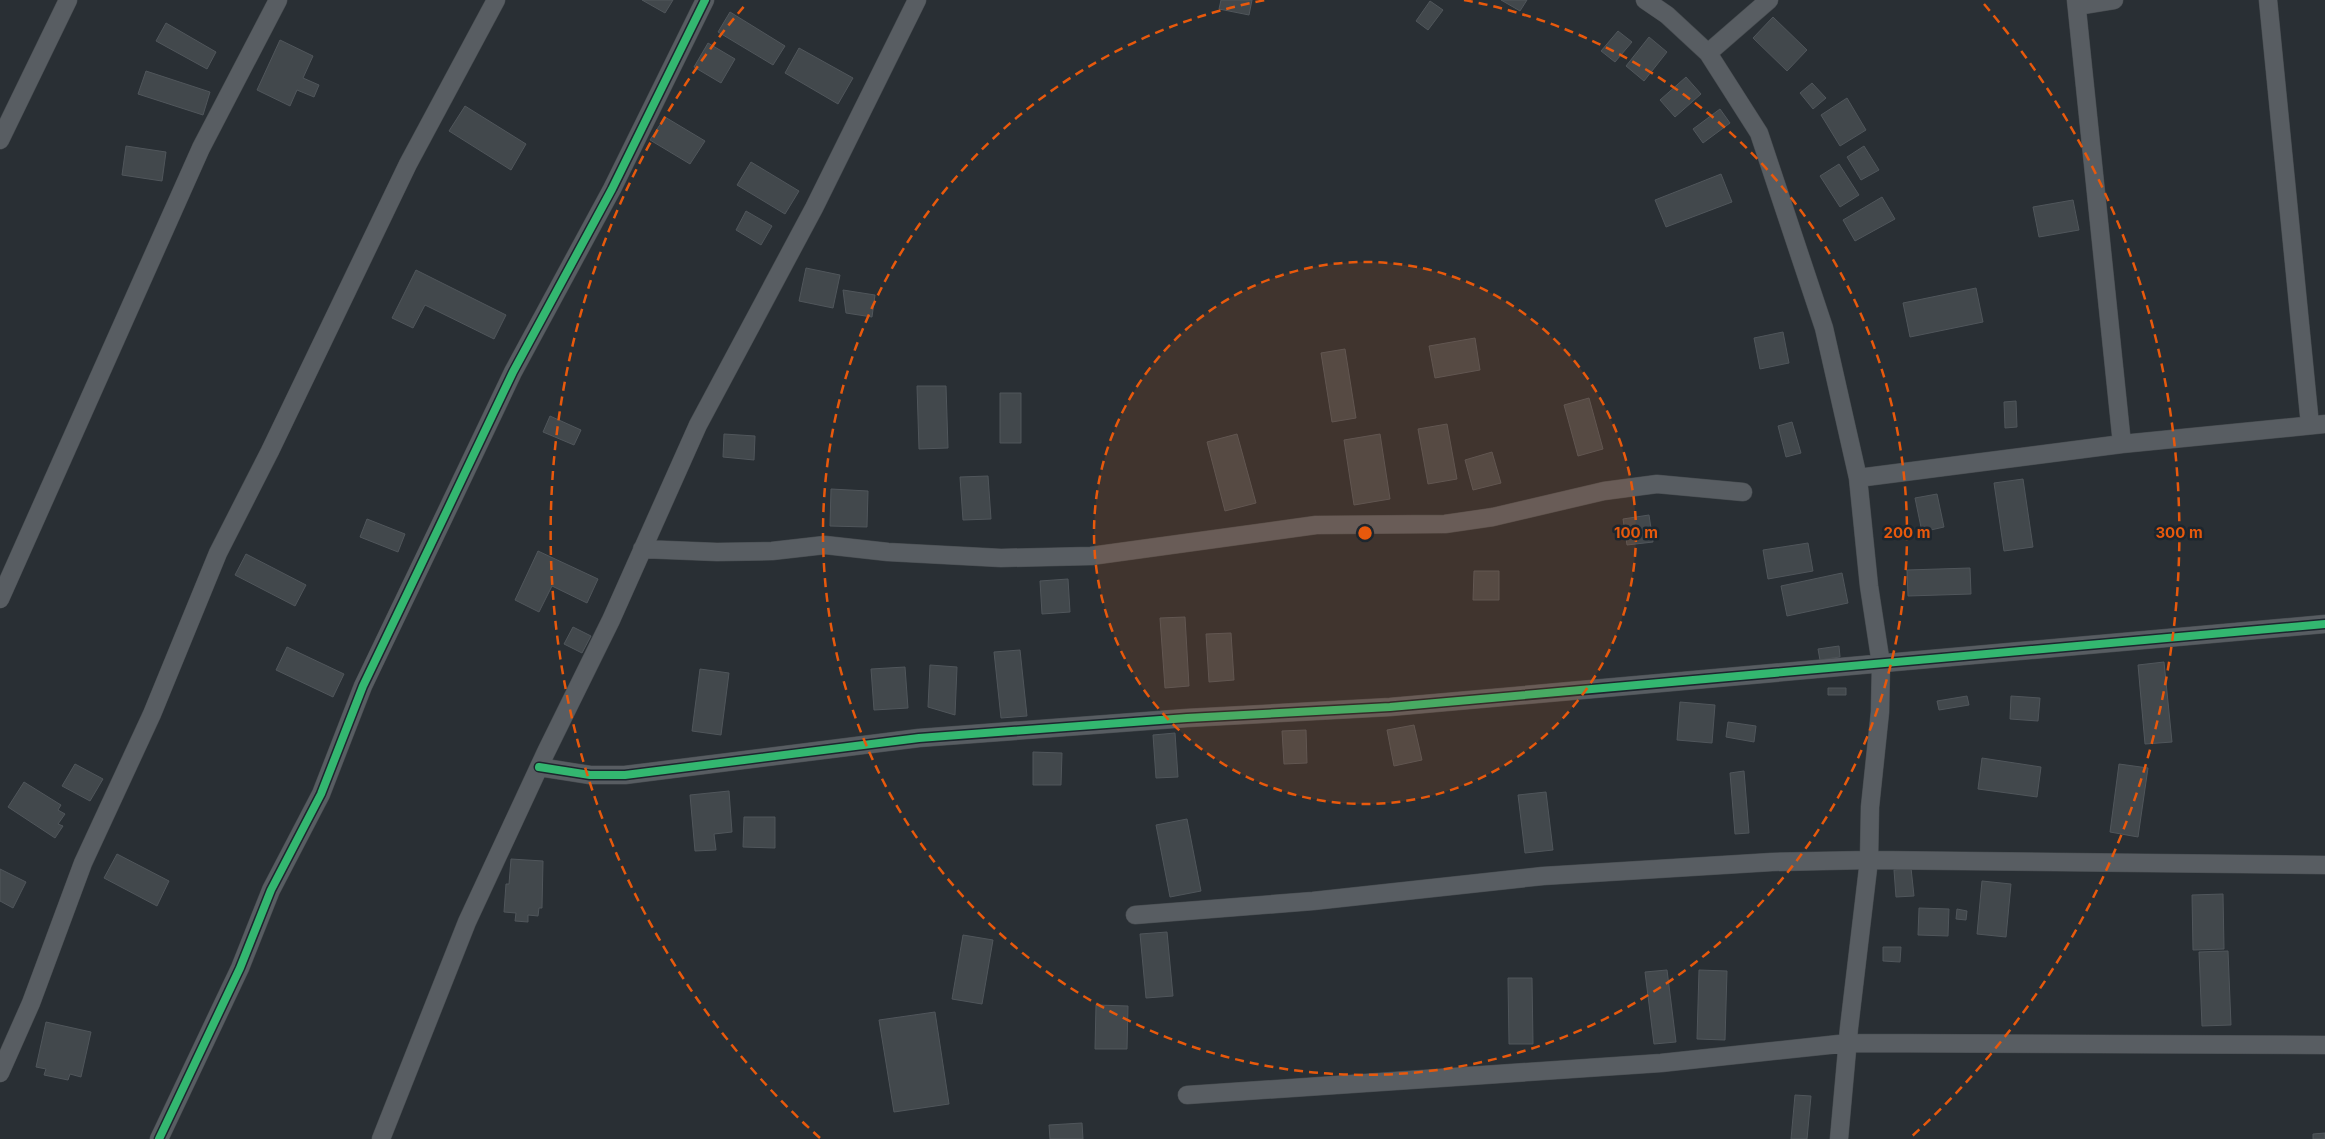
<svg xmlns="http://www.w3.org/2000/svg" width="2325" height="1139" font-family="Inter,sans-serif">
<rect width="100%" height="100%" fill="#292f34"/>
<!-- building -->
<path fill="#42484c" stroke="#50565b" d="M642,0H673L665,13Z
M1221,0H1252L1249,15L1219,9Z
M1501,0H1527L1520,11Z
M1430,1L1443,10L1428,30L1416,21Z
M730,12L785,46L773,65L718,32Z
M1773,17L1807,50L1787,71L1753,38Z
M166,23L216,52L207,69L156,41Z
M1618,31L1632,42L1615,62L1601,51Z
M1649,37L1667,52L1644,81L1626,66Z
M280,40L313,56L303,78L319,85L314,97L297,90L290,106L257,90Z
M708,43L735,59L721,83L694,67Z
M799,48L853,78L838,104L785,73Z
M146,71L210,92L203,115L138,94Z
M1686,77L1701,94L1675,117L1660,100Z
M1812,83L1826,98L1813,109L1800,93Z
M1847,98L1866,130L1840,146L1821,115Z
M465,106L526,144L511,170L449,131Z
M1720,109L1730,123L1703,143L1693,129Z
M665,117L705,141L690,164L650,140Z
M126,146L166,152L162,181L122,175Z
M1864,146L1879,170L1861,180L1847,157Z
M751,162L799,191L785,214L737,185Z
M1839,164L1859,195L1840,207L1820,176Z
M1721,174L1732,202L1666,227L1655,200Z
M1882,197L1895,219L1855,241L1843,220Z
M2073,200L2079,230L2039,237L2033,207Z
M746,211L772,226L761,245L736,230Z
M806,268L840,275L833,308L799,301Z
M416,270L506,315L494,339L425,305L413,328L392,318Z
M1976,288L1983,322L1910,337L1903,303Z
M843,290L875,295L872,317L846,313Z
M1783,332L1789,363L1760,369L1754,338Z
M1475,338L1480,370L1435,378L1429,346Z
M1345,349L1356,418L1332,422L1321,353Z
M917,386H946L948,448L919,449Z
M1000,393H1021V443H1000Z
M1589,398L1603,449L1578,456L1564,405Z
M2016,401L2017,427L2005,428L2004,402Z
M550,416L581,430L574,445L543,432Z
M1792,422L1801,453L1786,457L1778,426Z
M1447,424L1457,479L1428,484L1418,429Z
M724,434L755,436L754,460L723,457Z
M1237,434L1256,503L1225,511L1207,442Z
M1380,434L1390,499L1354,505L1344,440Z
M1492,452L1501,483L1473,490L1465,460Z
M988,476L991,519L963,520L960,477Z
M2023,479L2033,547L2004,551L1994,483Z
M831,489L868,491L867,527L830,526Z
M1937,494L1944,527L1922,532L1915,498Z
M1649,515L1653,542L1627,545L1623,519Z
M367,519L405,534L398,552L360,537Z
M1808,543L1813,571L1768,579L1763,550Z
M538,551L598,579L587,603L552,586L539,612L515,600Z
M246,554L306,585L295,606L235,575Z
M1970,568L1971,594L1908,596L1907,570Z
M1474,571H1499V600H1473Z
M1842,573L1848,603L1787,616L1781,586Z
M1068,579L1070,612L1042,614L1040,581Z
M1185,617L1189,686L1165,688L1160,618Z
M573,627L591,636L582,653L564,644Z
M1231,633L1234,680L1209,682L1206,634Z
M1839,646L1840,657L1820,660L1818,649Z
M287,647L344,674L333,697L276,670Z
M1020,650L1027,716L1001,718L994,652Z
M2164,662L2172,742L2145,744L2138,665Z
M930,665L957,667L955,715L928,707Z
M905,667L908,708L874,710L871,669Z
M700,669L729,673L721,735L692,731Z
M1828,688H1846V695H1828Z
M1967,696L1969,705L1939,710L1937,701Z
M2011,696L2040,698L2038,721L2010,719Z
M1680,702L1715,705L1712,743L1677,740Z
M1728,722L1756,726L1754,742L1726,737Z
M1414,725L1422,760L1394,766L1387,730Z
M1306,730L1307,763L1284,764L1282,731Z
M1175,733L1178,777L1156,778L1153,735Z
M1033,752L1062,753L1061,785H1033Z
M1982,758L2041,767L2037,797L1978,789Z
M75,764L103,779L90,801L62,786Z
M2119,764L2148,768L2138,837L2110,832Z
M1744,771L1749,833L1735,834L1730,773Z
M24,782L61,805L58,810L65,814L58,824L63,826L55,838L8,807Z
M729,791L732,832L714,834L716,850L695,851L690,795Z
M1546,792L1553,850L1525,853L1518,795Z
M744,817H775V848L743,847Z
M1187,819L1201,891L1170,897L1156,825Z
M117,854L169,881L157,906L104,878Z
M511,859L543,861L542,908H539L538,916L528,915V922L515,921L516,913L504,912L506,884H509Z
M1911,868L1914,896L1896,897L1894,870Z
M0,869L26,882L13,908L0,901Z
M1982,881L2011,884L2006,937L1977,934Z
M2223,894L2224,949L2193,950L2192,895Z
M1919,908L1949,909L1948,936L1918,935Z
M1957,909L1967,911L1966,920L1956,919Z
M1167,932L1173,996L1146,998L1140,934Z
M963,935L993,940L982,1004L952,999Z
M1883,947H1901L1900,962L1883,961Z
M2228,951L2231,1025L2202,1026L2199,952Z
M1667,970L1676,1042L1654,1044L1645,972Z
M1699,970L1727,971L1725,1040L1697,1039Z
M1508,978H1532L1533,1044H1509Z
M1096,1005L1128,1006L1127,1049H1095Z
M935,1012L949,1104L894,1112L879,1020Z
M46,1022L91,1032L81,1077L70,1074L68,1080L44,1075L46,1069L36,1067Z
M1795,1095L1811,1096L1807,1139H1791Z
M1082,1123L1083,1139H1050L1049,1125Z
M2325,1133V1139H2313V1134Z"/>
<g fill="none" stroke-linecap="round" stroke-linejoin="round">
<defs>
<path id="minor" d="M1645,0L1667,15L1708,53L1759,133L1824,328L1858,478L1869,586L1881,664L1880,712L1870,807L1869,860L1849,1028L1839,1139
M2268,0L2310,425
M2077,6L2114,0
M1708,53L1769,0
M0,140L68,0
M2122,444L2325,424
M1858,478L2122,444L2076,0
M642,549L717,552L772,551L825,545L888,552L1001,558L1091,556L1316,525L1445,524L1493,517L1604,491L1657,484L1743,492
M0,599L201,148L278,0
M539,767L590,775H625L919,738L1187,718L1390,707L2325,624
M1135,915L1313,901L1543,876L1772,862L1869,860L2325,865
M0,1073L31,1003L83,863L152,714L218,553L270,451L408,164L496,0
M1187,1095L1661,1063L1848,1043L2325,1045
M159,1139L240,968L271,890L321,794L363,686L443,519L513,372L612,189L705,0
M381,1139L467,922L546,752L611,620L698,425L814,208L917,0"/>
</defs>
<!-- minor casing -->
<use href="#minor" stroke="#464b4f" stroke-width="19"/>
<!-- minor -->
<use href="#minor" stroke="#585d62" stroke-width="18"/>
<defs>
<path id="cycleway" d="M539,767L590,775H625L919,738L1187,718L1390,707L2325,624
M159,1139L240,968L271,890L321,794L363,686L443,519L513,372L612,189L705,0"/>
</defs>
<!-- cycleway casing -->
<use href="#cycleway" stroke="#1d262e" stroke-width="11"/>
<!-- cycleway -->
<use href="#cycleway" stroke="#33b770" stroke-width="8"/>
</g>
<!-- distance rings -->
<circle cx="1365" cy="533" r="271" fill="#e8590c" fill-opacity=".12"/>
<g fill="none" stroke="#e8590c" stroke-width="2.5" stroke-dasharray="9 6">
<circle cx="1365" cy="533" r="271"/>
<path d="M1464 0A542 542 0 1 1 1266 0"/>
<path d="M820 1138A814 814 0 0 1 746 4M1984 4A814 814 0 0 1 1910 1138"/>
</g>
<circle cx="1365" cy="533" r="8" fill="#e8590c" stroke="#1d262e" stroke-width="2.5"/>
<g font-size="15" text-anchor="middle" font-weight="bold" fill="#e8590c" stroke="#1d262e" stroke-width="5" stroke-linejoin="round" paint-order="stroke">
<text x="1636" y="538">100 m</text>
<text x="1907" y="538">200 m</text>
<text x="2179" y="538">300 m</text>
</g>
</svg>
